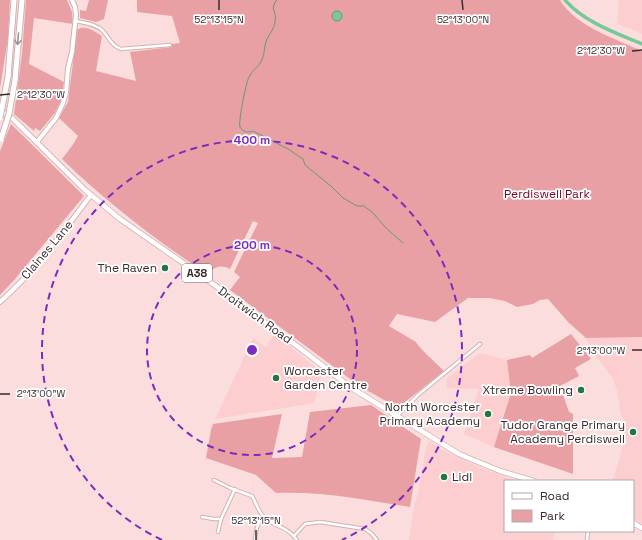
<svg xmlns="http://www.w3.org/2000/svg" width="642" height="540" font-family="'Space Grotesk',sans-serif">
<rect width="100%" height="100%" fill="#fbddde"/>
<!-- built -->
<path fill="#fcced0" d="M619,0H642V34L617,23Z
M274,334L322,372L314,403L215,419L253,338L266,347Z
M642,337V523L633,519V481H612L619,461L623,443L625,422L621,415L617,390L612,377L593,353L586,338Z
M480,353L507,360L510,377L511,393L494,447L464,434L479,389L446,388L447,383L445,380Z
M429,441L441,449L479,467L516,481H505V531H555L553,540H409L414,507L419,489L426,447Z"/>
<!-- green -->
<path fill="#e8a0a4" d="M0,0H10L8,38L0,88Z
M26,0H67L72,12L73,24L34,18L29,64L64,82L61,101L54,114L40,131L35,128L34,131L14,114L22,54Z
M89,0H108L104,19L96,22L80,18V10L86,11Z
M137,0H560C575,26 616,39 642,51V337L586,338L569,323L548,299L540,300L533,304L517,307L505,301L489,298H468L435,322L397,314L389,326L416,342C418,347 438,365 444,371L400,406L386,401L361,387L230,290L240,277L234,272L258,223L253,221L230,269C220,264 215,267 207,274C156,240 106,202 62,159L72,146L78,136L59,118L68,102L77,30C85,24 95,32 102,36L96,71L136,81L130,52L172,47V44L180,43L172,16L137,12Z
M11,124L84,196L15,279L0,295V151Z
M571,334L591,359L575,368L579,376L560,386L569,412L573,414V474L494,447L511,393L507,360L530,355L532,358Z
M371,405L421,439L410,507C366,500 322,491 276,493L256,475L206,458L211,430L213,424L282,414L272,458L302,457L310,412Z"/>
<!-- water -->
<path fill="#79c997" stroke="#669a77" d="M332 16a5 5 0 1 1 10 0a5 5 0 1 1-10 0Z"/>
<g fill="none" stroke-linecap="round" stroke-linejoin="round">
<!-- stream -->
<path stroke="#669a77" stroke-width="1" d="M277,0L275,2L273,8C275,13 276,16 275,22C274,29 270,33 267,39C264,45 265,53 262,60C259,67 252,70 249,77C246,82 238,123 240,127C242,132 249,133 253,131L288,149L303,159L305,165L332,187L343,198L357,206H364L373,213L385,227L403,243"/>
<!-- canal -->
<path stroke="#79c997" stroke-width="3.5" d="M565,0C584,22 616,33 642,44"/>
<defs>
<path id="street" d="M76,21C85,23 96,24 103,31C109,38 112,46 121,49L170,45
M397,416L418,395L480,344
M214,480L230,488L252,496C256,502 259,514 265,518C276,527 288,527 297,540
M202,517L214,519H221L235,489
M218,532L221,519
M294,536L305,524L320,522L365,529L371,533L377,540
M255,540C256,530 257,524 263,516
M587,540L588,531"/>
<path id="secondary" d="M37,142L56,118L63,103L66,93L68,69L72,52L76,15L75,7L72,0
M0,302C35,271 63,232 91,195"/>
<path id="primary" d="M0,110L13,119L85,190L120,219L209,281L305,352L350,387L459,454L500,471L534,481
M633,523L642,528"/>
<path id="highway" d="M8,77L14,0
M15,80L22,0"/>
</defs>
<!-- street casing -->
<use href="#street" stroke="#d4b0b1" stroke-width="4.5"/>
<!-- secondary casing -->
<use href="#secondary" stroke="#d4b0b1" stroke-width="6"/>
<!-- primary casing -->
<use href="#primary" stroke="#d4b0b1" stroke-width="6"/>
<!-- highway casing -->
<use href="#highway" stroke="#d4b0b1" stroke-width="7"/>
<!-- street -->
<use href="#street" stroke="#fff" stroke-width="2.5"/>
<!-- secondary -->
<use href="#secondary" stroke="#fff" stroke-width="4"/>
<!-- primary -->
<use href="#primary" stroke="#fff" stroke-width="4.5"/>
<!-- highway -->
<use href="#highway" stroke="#fff" stroke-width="5"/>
<defs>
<path id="highway-bridge" d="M0,118L8,77
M1,139L9,114L15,80"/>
</defs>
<!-- highway-bridge casing -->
<use href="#highway-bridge" stroke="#d4b0b1" stroke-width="7" stroke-linecap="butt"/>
<!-- highway-bridge -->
<use href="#highway-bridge" stroke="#fff" stroke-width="5"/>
</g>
<!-- one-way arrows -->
<defs><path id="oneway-shaft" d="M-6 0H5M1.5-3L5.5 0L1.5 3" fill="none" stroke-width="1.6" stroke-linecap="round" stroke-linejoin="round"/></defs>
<use stroke="#9c9596" href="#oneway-shaft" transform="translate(18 39) rotate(95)"/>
<!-- ticks -->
<path fill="none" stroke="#392b2c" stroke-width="1.5" d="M219,0V10M462,0L463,10M632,51L642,50M0,95L10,94M632,350H642M0,394H10M256,530V540"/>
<!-- distance rings -->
<g fill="none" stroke="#7b2cbf" stroke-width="2" stroke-dasharray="7 5">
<circle cx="252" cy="350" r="105"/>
<path d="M162 540A210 210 0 1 1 342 540"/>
</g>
<!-- markers -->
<g fill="#217649" stroke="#fff" stroke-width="1.5">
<circle cx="165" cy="268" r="4"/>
<circle cx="276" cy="378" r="4"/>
<circle cx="581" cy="390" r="4"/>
<circle cx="488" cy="414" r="4"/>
<circle cx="633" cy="432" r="4"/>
<circle cx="444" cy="477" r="4"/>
</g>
<g text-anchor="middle" stroke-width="3.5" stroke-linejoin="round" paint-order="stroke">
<!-- shield labels -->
<rect fill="#fff" stroke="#746b6b" stroke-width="1" x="182" y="264" width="30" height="18" rx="3"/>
<g font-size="11" font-weight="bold" fill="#392b2c">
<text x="197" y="277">A38</text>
</g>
<!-- park labels -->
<g font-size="12" fill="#710321" stroke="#fff">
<text x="547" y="198">Perdiswell Park</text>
</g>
<!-- street labels -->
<g font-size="12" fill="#392b2c" stroke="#fff">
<text transform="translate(47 250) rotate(-50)" y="4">Claines Lane</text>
<text transform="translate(255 315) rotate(36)" y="4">Droitwich Road</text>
</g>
<!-- poi labels -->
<g font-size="12" fill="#392b2c" stroke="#fff" text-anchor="end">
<text x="157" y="272">The Raven</text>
<text x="284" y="375" text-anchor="start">Worcester<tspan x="284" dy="14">Garden Centre</tspan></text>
<text x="573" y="394">Xtreme Bowling</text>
<text x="480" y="411">North Worcester<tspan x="480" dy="14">Primary Academy</tspan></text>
<text x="625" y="429">Tudor Grange Primary<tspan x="625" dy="14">Academy Perdiswell</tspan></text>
<text x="452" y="481" text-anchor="start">Lidl</text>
</g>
</g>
<g font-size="10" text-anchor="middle" fill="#392b2c" stroke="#fff" stroke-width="3.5" stroke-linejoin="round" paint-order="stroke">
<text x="219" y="23">52°13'15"N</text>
<text x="463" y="23">52°13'00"N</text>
<text x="601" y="54">2°12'30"W</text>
<text x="41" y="98">2°12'30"W</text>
<text x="601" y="354">2°13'00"W</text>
<text x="41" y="397">2°13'00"W</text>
<text x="256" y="524">52°13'15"N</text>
</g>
<circle cx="252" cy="350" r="6" fill="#7b2cbf" stroke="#fff" stroke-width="2"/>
<g font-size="12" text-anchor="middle" font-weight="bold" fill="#7b2cbf" stroke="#fff" stroke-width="3.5" stroke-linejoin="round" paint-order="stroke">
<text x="252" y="144">400 m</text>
<text x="252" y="249">200 m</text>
</g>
<!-- legend -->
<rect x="504" y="480" width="130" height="52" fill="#ffffff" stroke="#b0aaab"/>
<rect x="512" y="493" width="20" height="6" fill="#ffffff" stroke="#b0aaab"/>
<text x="540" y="500" font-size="12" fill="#392b2c">Road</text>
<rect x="512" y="510" width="20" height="12" fill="#e8a0a4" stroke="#b0aaab"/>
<text x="540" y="520" font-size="12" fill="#392b2c">Park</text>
</svg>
